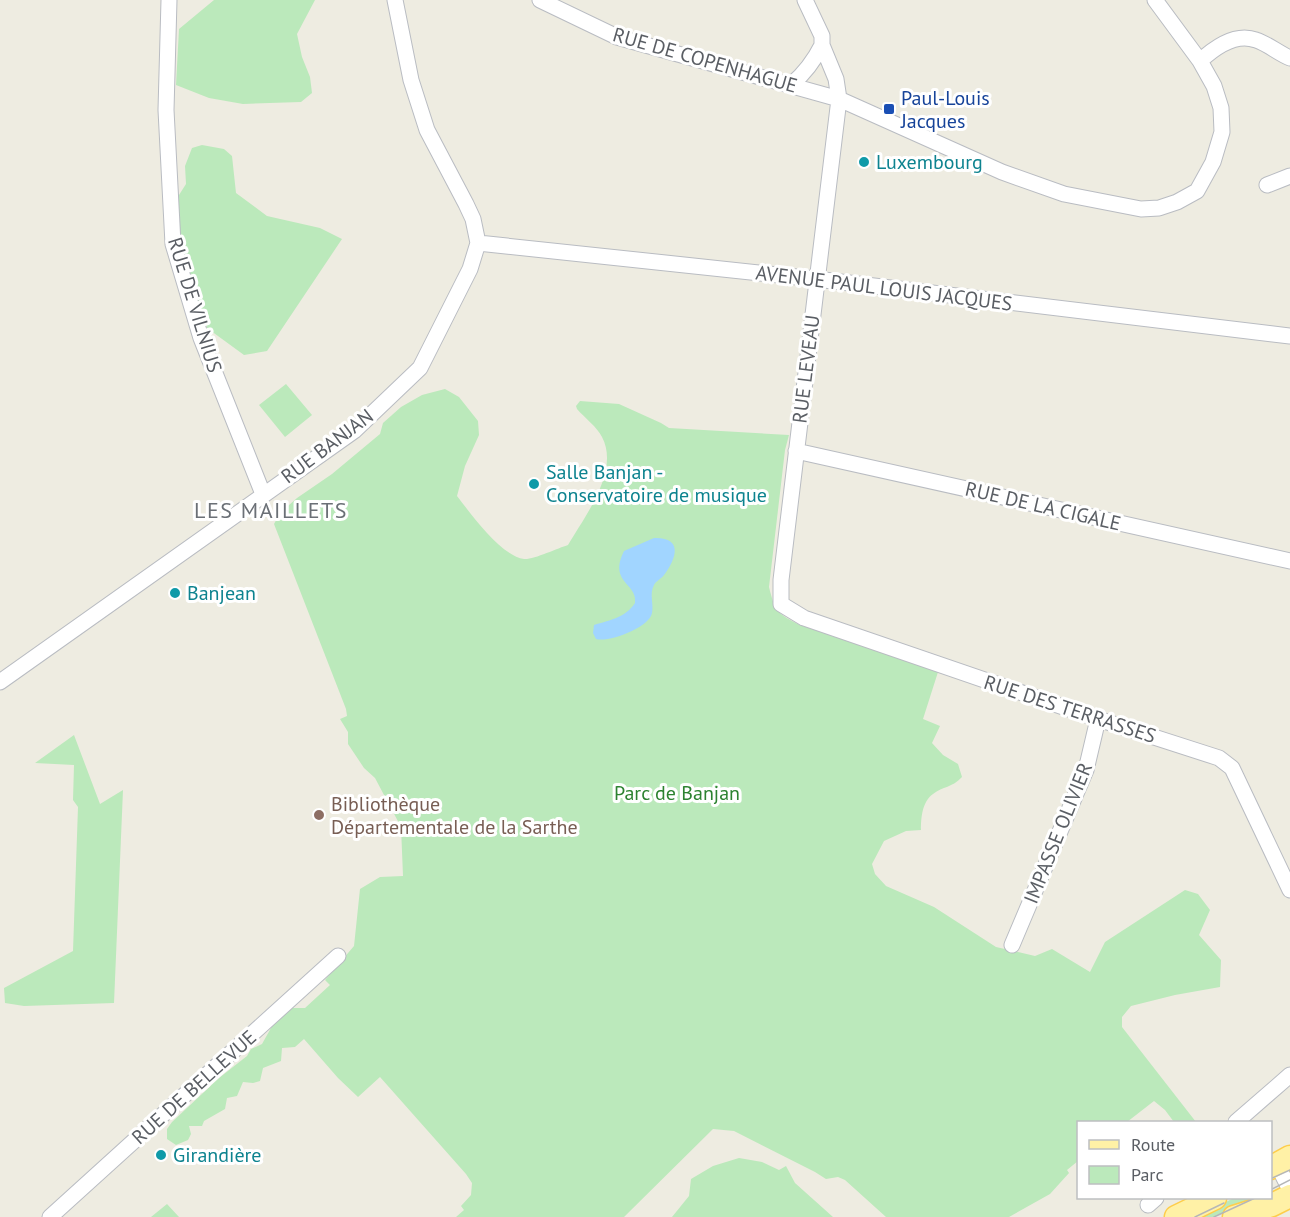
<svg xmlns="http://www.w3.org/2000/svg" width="1290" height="1217" font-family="'PT Sans',sans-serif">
<rect width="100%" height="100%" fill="#eeece1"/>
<!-- green -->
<path fill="#bbe9bb" d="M214,0H315L297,34L302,57L310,77L312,93L301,102L243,104L209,98L176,85L179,29Z
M202,145L224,149L232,156L236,193L267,216L320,228L342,239L267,351L244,355L207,328L179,242V195L186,184L185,166L192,148Z
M286,384L312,415L285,437L259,405Z
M445,389L459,397L478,421L479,435L465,466L457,496C471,514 501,556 524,559C533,560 558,548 568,545C585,516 620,471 602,437C597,427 585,418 577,409L576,406L580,401L619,404L661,423L669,428L789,435L785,450L769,587C775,612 778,614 800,625L938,672L923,719L940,726L932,743L943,755L958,764L962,777C952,788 943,786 933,794C922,802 921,818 921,830L906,831L884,841L872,864L875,874L886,886L934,907L996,947L1035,956L1052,949L1090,972L1105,942L1185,890L1198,894L1210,910L1199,935L1221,960L1220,987L1175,995L1131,1006L1122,1017V1027L1196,1122H1174L1165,1110L1154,1101L1127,1122H1078V1161L1067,1170L1069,1173L1050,1194L1009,1217H886L845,1180L838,1177L826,1179L815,1172L734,1131L713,1129L624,1217H456L464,1210L461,1206L471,1195L472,1183L466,1174L380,1077L358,1097L338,1078L304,1039L295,1047L282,1048L281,1061L263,1068L260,1081L253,1083L243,1082L237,1096L227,1098L225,1109L204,1121L202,1126H189L191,1134L188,1140L176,1145L167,1139V1129L172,1122L219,1078L247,1056L251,1049L262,1044L276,1019L287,1008H305L330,985L325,980L354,946L360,889L380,877L403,876L401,827L375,778L364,768L348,744V732L340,719L347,716L346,709L274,524L280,513L297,498L332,474L380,434L383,423L401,407L422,395Z
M74,735L100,804L123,790L114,1003L24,1006L5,1003L4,988L73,951L78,807L73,800L74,765L35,763Z
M739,1158L762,1162L779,1170L786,1166L795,1183L833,1217H672L689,1196L691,1179L713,1166Z
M1234,1198H1255L1214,1217H1195Z
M167,1204L179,1217H151Z"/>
<!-- water -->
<path fill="#a1d5ff" d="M654,538C683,537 677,558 664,575C661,579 656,581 654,585C649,594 654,604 652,613C650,627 609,643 596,639L593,633L594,625C610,620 625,618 635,603C638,583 608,583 624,551Z"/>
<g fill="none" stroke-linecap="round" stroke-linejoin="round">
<defs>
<path id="street" d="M169,0L166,110L173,244L201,338L263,494
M540,0L617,37L839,99L1002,172L1064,194L1141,209L1159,208L1177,202L1197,191L1213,162L1222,132L1221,108L1214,86L1200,61L1155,0
M805,0L822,36V45L836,79L839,99L781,580V604L804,618L1098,719L1219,758L1232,768L1290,890
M1200,61C1214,48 1235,32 1256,40C1268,44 1278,53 1290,58
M791,85C805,73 814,61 822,45
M1267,185L1290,176
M478,243L816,279L1290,336
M796,451L1290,561
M0,682L354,431L420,368L470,269L478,243L473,219L466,204L427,130L411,80L395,0
M1012,945L1086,770L1098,719
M1236,1122L1290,1075
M1277,1164L1290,1190
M1148,1205L1156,1198
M50,1217L338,956"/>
<path id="primary" d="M1270,1168L1290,1157
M1176,1217L1215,1198
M1234,1217L1272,1205L1290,1196"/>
</defs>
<!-- street casing -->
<use href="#street" stroke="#b9bcc2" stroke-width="17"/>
<!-- primary casing -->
<use href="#primary" stroke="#fecd4b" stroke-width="25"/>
<!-- street -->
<use href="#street" stroke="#fff" stroke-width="15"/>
<!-- primary -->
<use href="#primary" stroke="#fff1a6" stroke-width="22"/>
<!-- tram -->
<path stroke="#b5b6b7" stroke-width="1.5" d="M1270,1179L1290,1170
M1270,1190L1290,1180
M1195,1217L1224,1203
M1214,1217L1255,1198"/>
</g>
<!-- markers -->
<rect fill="#1a4fb4" stroke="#fff" stroke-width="2" x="883" y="103" width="12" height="12" rx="3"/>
<g fill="#0f9aa8" stroke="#fff" stroke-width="2">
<circle cx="864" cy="162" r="6"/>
<circle cx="534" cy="484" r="6"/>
<circle cx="175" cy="593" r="6"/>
<circle cx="161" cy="1155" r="6"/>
</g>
<circle fill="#8d6e63" stroke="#fff" stroke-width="2" cx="319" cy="815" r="6"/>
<g text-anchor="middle" stroke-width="6" stroke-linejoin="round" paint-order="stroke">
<!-- street labels -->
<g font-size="20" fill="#5a5e64" stroke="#fff">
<text transform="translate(705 60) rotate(16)" y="7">RUE DE COPENHAGUE</text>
<text transform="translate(884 288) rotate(7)" y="7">AVENUE PAUL LOUIS JACQUES</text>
<text transform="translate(195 305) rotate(73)" y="7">RUE DE VILNIUS</text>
<text transform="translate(806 369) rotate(-83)" y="7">RUE LEVEAU</text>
<text transform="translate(327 446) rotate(-37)" y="7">RUE BANJAN</text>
<text transform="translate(1043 506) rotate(13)" y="7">RUE DE LA CIGALE</text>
<text transform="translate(1070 709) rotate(18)" y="7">RUE DES TERRASSES</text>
<text transform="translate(1058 833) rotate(-68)" y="7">IMPASSE OLIVIER</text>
<text transform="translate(194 1087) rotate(-42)" y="7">RUE DE BELLEVUE</text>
</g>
<!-- transit labels -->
<g font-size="20" fill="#164399" stroke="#fff" text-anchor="start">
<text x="901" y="105">Paul-Louis<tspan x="901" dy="23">Jacques</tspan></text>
</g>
<!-- culture labels -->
<g font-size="20" fill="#0d838f" stroke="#fff" text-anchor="start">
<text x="876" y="169">Luxembourg</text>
<text x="546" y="479">Salle Banjan -<tspan x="546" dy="23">Conservatoire de musique</tspan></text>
<text x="187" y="600">Banjean</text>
<text x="173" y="1162">Girandière</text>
</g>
<!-- park labels -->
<g font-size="20" fill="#2c8230" stroke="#fff">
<text x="677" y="800">Parc de Banjan</text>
</g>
<!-- education labels -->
<g font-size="20" fill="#785e54" stroke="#fff" text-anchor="start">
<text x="331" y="811">Bibliothèque<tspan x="331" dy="23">Départementale de la Sarthe</tspan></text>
</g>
<!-- quarter labels -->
<g font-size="22" letter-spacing="1.5" fill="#6b7076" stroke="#fff">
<text x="271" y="518">LES MAILLETS</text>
</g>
</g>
<!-- legend -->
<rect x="1077" y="1121" width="195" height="78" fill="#ffffff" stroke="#bdbfc1" stroke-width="1.5"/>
<rect x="1089" y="1140" width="30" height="9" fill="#fff1a6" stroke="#bdbfc1" stroke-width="1.5"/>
<text x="1131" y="1151" font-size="18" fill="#5a5e64">Route</text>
<rect x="1089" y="1166" width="30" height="18" fill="#bbe9bb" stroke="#bdbfc1" stroke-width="1.5"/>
<text x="1131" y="1181" font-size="18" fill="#5a5e64">Parc</text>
</svg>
